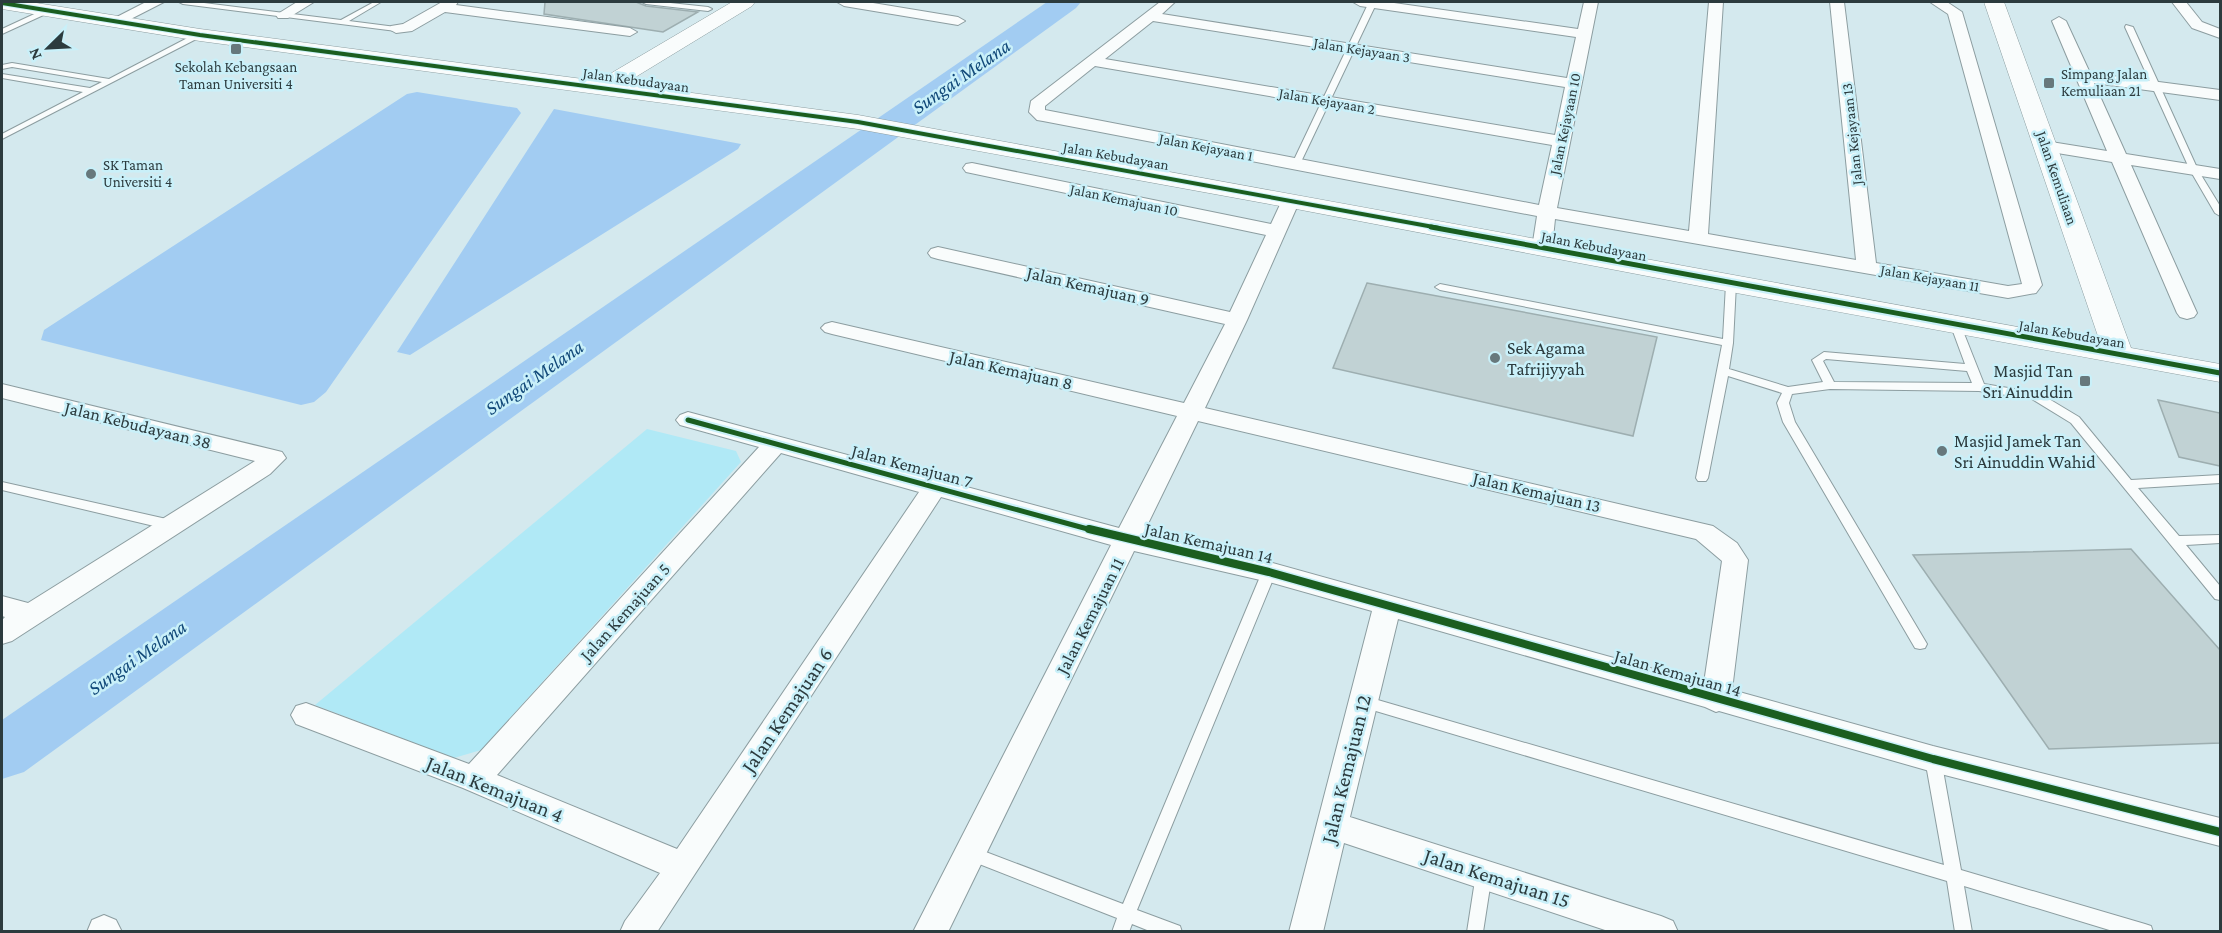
<svg xmlns="http://www.w3.org/2000/svg" width="2222" height="933" font-family="'Crimson Pro',serif">
<rect width="100%" height="100%" fill="#d4e9ee"/>
<!-- green -->
<path fill="#b0e9f6" d="M647,429L736,451L741,462L481,750L454,758L315,705Z"/>
<!-- water -->
<path fill="#a2ccf2" d="M417,92L517,108L521,113L326,392L314,402L301,405L41,340L44,330L407,94Z
M554,109L741,144L738,149L410,355L397,352Z"/>
<g fill="none" stroke-linecap="round" stroke-linejoin="round">
<!-- river -->
<path fill="#a2ccf2" fill-rule="evenodd" d="M1047,2H1081L1076,8L24,772L2,779V720Z"/>
</g>
<!-- building -->
<path fill="#c1d2d4" stroke="#9daeb0" stroke-width="1.5" d="M545,2H636L646,6L698,12L663,32L544,14Z
M1367,283L1657,337L1633,436L1333,368Z
M2158,400L2220,413V466L2179,457Z
M2131,549L2220,650V743L2049,749L1913,555Z"/>
<g fill="none" stroke-linecap="round" stroke-linejoin="round">
<defs>
<path id="lane" d="M179,2H196L341,20L374,2H381L349,21L396,27L400,29L396,31L183,4Z
M642,2H661L708,7L712,9L708,11L646,4Z
M1369,2H1377L1300,164L1296,167L1293,166L1292,164Z
M43,10L50,12L2,34V29Z
M2126,25L2133,27L2198,170L2220,206V216L2215,213L2190,170L2125,27Z
M197,33L204,35L2,139V134L83,92L2,78V74L90,88L102,82L12,67L2,69V65L12,63L109,79Z
M1731,281L1736,284L1733,343L1729,369L1788,387L1823,382L1812,360L1824,352L1965,364L1951,326L1956,323L1961,326L1984,384L2039,393L2079,417L2131,480L2220,475V483L2138,488L2179,536L2220,535V543L2186,545L2220,586V600L2215,599L2071,423L2032,399L1979,391L1830,389L1792,394L1789,403L1795,422L1927,644L1925,648L1920,649L1915,648L1783,422L1777,403L1782,393L1728,376L1708,478L1706,481H1698L1696,478L1722,345L1440,290L1435,287L1440,284L1723,339L1726,284ZM1826,359L1967,371L1972,383L1834,382L1823,361Z
M2,482L171,520L175,522L177,525L175,528L171,530L2,490Z
M1269,567L1274,569L1276,572L1137,910L1180,926L1182,932H1152L1132,924L1129,932H1112L1117,918L964,858L962,853L964,848L970,846L1123,904L1262,572L1264,569Z
M1364,696L1944,865L1925,759L1928,754L1933,753L1938,754L1941,759L1961,870L2145,924L2151,926L2153,932H2116L1964,886L1972,932H1955L1947,881L1359,706L1357,702L1359,698Z
M1484,867L1490,869L1492,874L1483,932H1467L1476,874L1478,869Z"/>
<path id="street" d="M146,2H164L119,25L114,26L107,22Z
M297,2H314L288,18H278L276,15Z
M442,2H458L456,5L630,28L637,32L630,36L445,12L412,31L396,33L389,29L391,26L403,24Z
M837,2H867L958,17L965,21L958,25L844,6Z
M1160,2H1175L1162,14L1567,78L1576,37L1360,6L1353,2H1387L1578,29L1584,2H1598L1557,208L1689,231L1709,2H1723L1708,234L1856,260L1830,2H1844L1876,263L2008,286L2022,284L1948,14L1930,2H1947L1962,12L2042,285L2036,293L2008,298L1555,219L1552,248L1549,252H1535L1532,248L1537,216L1043,121L1037,120L1029,112L1031,101ZM1153,21L1565,87L1555,135L1105,59ZM1095,66L1552,145L1539,205L1045,110V106Z
M2172,2H2186L2202,22L2220,29V38L2192,28Z
M2059,17L2066,21L2090,73L2220,90V100L2094,83L2126,154L2220,169V179L2131,165L2197,313L2194,317L2187,319L2180,317L2177,313L2112,162L2045,151L2039,150L2036,146L2039,142L2045,141L2107,151L2052,21Z
M972,163L1271,224L1284,196H1298L1300,200L1247,320L1205,408L1713,526L1737,543L1748,560L1732,690L1933,746L2220,818V846L1933,772L1719,711L1716,712L1705,707L1398,619L1350,817L1661,916L1673,921L1678,932H1611L1344,843L1323,932H1289L1372,611L1269,582L1134,551L948,932H913L1111,545L941,497L657,932H620L625,921L660,873L463,788L296,724L291,715L296,706L306,703L469,764L759,447L680,425L676,420L680,415L688,412L1119,528L1177,416L832,334L825,332L821,328L825,324L832,322L1184,403L1225,324L938,259L931,257L928,253L931,249L938,247L1230,312L1266,235L966,172L963,168L966,164ZM1198,421L1696,539L1722,561L1704,683L1269,562L1143,534ZM781,453L919,492L677,849L497,775Z
M2,384L274,450L282,452L286,458L270,474L12,641L2,644V620L5,617L2,616V596L28,603L255,461L2,398Z
M104,915L116,920L122,932H87L92,920Z"/>
<path id="secondary" d="M2,2H30L200,29L598,81L732,2H755L752,6L624,84L858,115L2100,342L1984,2H2004L2131,348L2220,364V382L1731,292L1291,208L858,129L200,41L2,9Z"/>
</defs>
<!-- lane casing -->
<use href="#lane" stroke="#8c9da0" stroke-width="2"/>
<!-- street casing -->
<use href="#street" stroke="#8c9da0" stroke-width="2"/>
<!-- secondary casing -->
<use href="#secondary" stroke="#8c9da0" stroke-width="1"/>
<!-- lane -->
<use href="#lane" fill="#f9fcfc" fill-rule="evenodd"/>
<!-- street -->
<use href="#street" fill="#f9fcfc" fill-rule="evenodd"/>
<!-- secondary -->
<use href="#secondary" fill="#f9fcfc" fill-rule="evenodd"/>
<defs>
<path id="cycleway-far2" d="M2,3L200,35L858,122L1439,228"/>
<path id="cycleway-far1" d="M1431,227L2220,373
M688,420L1095,531"/>
<path id="cycleway" d="M1089,529L1269,572L1933,759L2220,832"/>
</defs>
<!-- cycleway-far2 casing -->
<use href="#cycleway-far2" stroke="#c9f0f9" stroke-width="6"/>
<!-- cycleway-far1 casing -->
<use href="#cycleway-far1" stroke="#c9f0f9" stroke-width="9"/>
<!-- cycleway casing -->
<use href="#cycleway" stroke="#c9f0f9" stroke-width="11"/>
<!-- cycleway-far2 -->
<use href="#cycleway-far2" stroke="#1b5e20" stroke-width="4"/>
<!-- cycleway-far1 -->
<use href="#cycleway-far1" stroke="#1b5e20" stroke-width="5"/>
<!-- cycleway -->
<use href="#cycleway" stroke="#1b5e20" stroke-width="8"/>
</g>
<!-- markers -->
<g fill="#67787c" stroke="#c9f0f9" stroke-width="2">
<rect x="230" y="43" width="12" height="12" rx="3"/>
<rect x="2043" y="77" width="12" height="12" rx="3"/>
<circle cx="91" cy="174" r="6"/>
<circle cx="1495" cy="358" r="6"/>
<rect x="2079" y="375" width="12" height="12" rx="3"/>
<circle cx="1942" cy="451" r="6"/>
</g>
<g text-anchor="middle" stroke-width="5" stroke-linejoin="round" paint-order="stroke">
<!-- far-street labels -->
<g font-size="15" fill="#2c3b3e" stroke="#c9f0f9">
<text transform="translate(1362 50) rotate(9)" y="5">Jalan Kejayaan 3</text>
<text transform="translate(636 80) rotate(8)" y="5">Jalan Kebudayaan</text>
<text transform="translate(1327 101) rotate(10)" y="5">Jalan Kejayaan 2</text>
<text transform="translate(1565 124) rotate(-78)" y="5">Jalan Kejayaan 10</text>
<text transform="translate(1852 134) rotate(-96)" y="5">Jalan Kejayaan 13</text>
<text transform="translate(1206 147) rotate(11)" y="5">Jalan Kejayaan 1</text>
<text transform="translate(1116 156) rotate(10)" y="5">Jalan Kebudayaan</text>
<text transform="translate(2057 178) rotate(71)" y="5">Jalan Kemuliaan</text>
<text transform="translate(1124 200) rotate(12)" y="5">Jalan Kemajuan 10</text>
<text transform="translate(1594 246) rotate(11)" y="5">Jalan Kebudayaan</text>
<text transform="translate(1930 278) rotate(10)" y="5">Jalan Kejayaan 11</text>
<text transform="translate(2072 334) rotate(10)" y="5">Jalan Kebudayaan</text>
</g>
<!-- far-poi labels -->
<g font-size="15" fill="#2c3b3e" stroke="#c9f0f9" text-anchor="start">
<text x="236" y="72" text-anchor="middle">Sekolah Kebangsaan<tspan x="236" dy="17">Taman Universiti 4</tspan></text>
<text x="2061" y="79">Simpang Jalan<tspan x="2061" dy="17">Kemuliaan 21</tspan></text>
<text x="103" y="170">SK Taman<tspan x="103" dy="17">Universiti 4</tspan></text>
</g>
<!-- street labels -->
<g font-size="18" fill="#2c3b3e" stroke="#c9f0f9">
<text transform="translate(1088 286) rotate(13)" y="6">Jalan Kemajuan 9</text>
<text transform="translate(1011 370) rotate(13)" y="6">Jalan Kemajuan 8</text>
<text transform="translate(138 425) rotate(14)" y="6">Jalan Kebudayaan 38</text>
<text transform="translate(912 466) rotate(15)" y="6">Jalan Kemajuan 7</text>
<text transform="translate(1537 492) rotate(13)" y="6">Jalan Kemajuan 13</text>
<text transform="translate(1209 543) rotate(13)" y="6">Jalan Kemajuan 14</text>
<text transform="translate(625 612) rotate(-48)" y="6">Jalan Kemajuan 5</text>
<text transform="translate(1090 616) rotate(-63)" y="6">Jalan Kemajuan 11</text>
<text transform="translate(1678 673) rotate(16)" y="6">Jalan Kemajuan 14</text>
</g>
<!-- poi labels -->
<g font-size="18" fill="#2c3b3e" stroke="#c9f0f9" text-anchor="start">
<text x="1507" y="354">Sek Agama<tspan x="1507" dy="21">Tafrijiyyah</tspan></text>
<text x="2073" y="377" text-anchor="end">Masjid Tan<tspan x="2073" dy="21">Sri Ainuddin</tspan></text>
<text x="1954" y="447">Masjid Jamek Tan<tspan x="1954" dy="21">Sri Ainuddin Wahid</tspan></text>
</g>
<!-- water labels -->
<g font-size="20" font-style="italic" fill="#124979" stroke="#c9f0f9">
<text transform="translate(961 76) rotate(-35)" y="7">Sungai Melana</text>
<text transform="translate(534 377) rotate(-35)" y="7">Sungai Melana</text>
<text transform="translate(137 657) rotate(-35)" y="7">Sungai Melana</text>
</g>
<!-- near-street labels -->
<g font-size="21" fill="#2c3b3e" stroke="#c9f0f9">
<text transform="translate(787 710) rotate(-56)" y="7">Jalan Kemajuan 6</text>
<text transform="translate(1346 769) rotate(-76)" y="7">Jalan Kemajuan 12</text>
<text transform="translate(495 789) rotate(22)" y="7">Jalan Kemajuan 4</text>
<text transform="translate(1497 878) rotate(18)" y="7">Jalan Kemajuan 15</text>
</g>
</g>
<!-- border -->
<rect width="2222" height="933" fill="none" stroke="#2c3b3e" stroke-width="6"/>
<!-- north arrow -->
<g transform="translate(48 48) rotate(246)" stroke="#c9f0f9" stroke-width="4.5" paint-order="stroke">
<path d="M0-4.5L10 22L0 15L-10 22Z" fill="#2c3b3e"/>
<text y="-9" font-size="16" font-weight="bold" text-anchor="middle" fill="#2c3b3e">N</text>
</g>
</svg>
